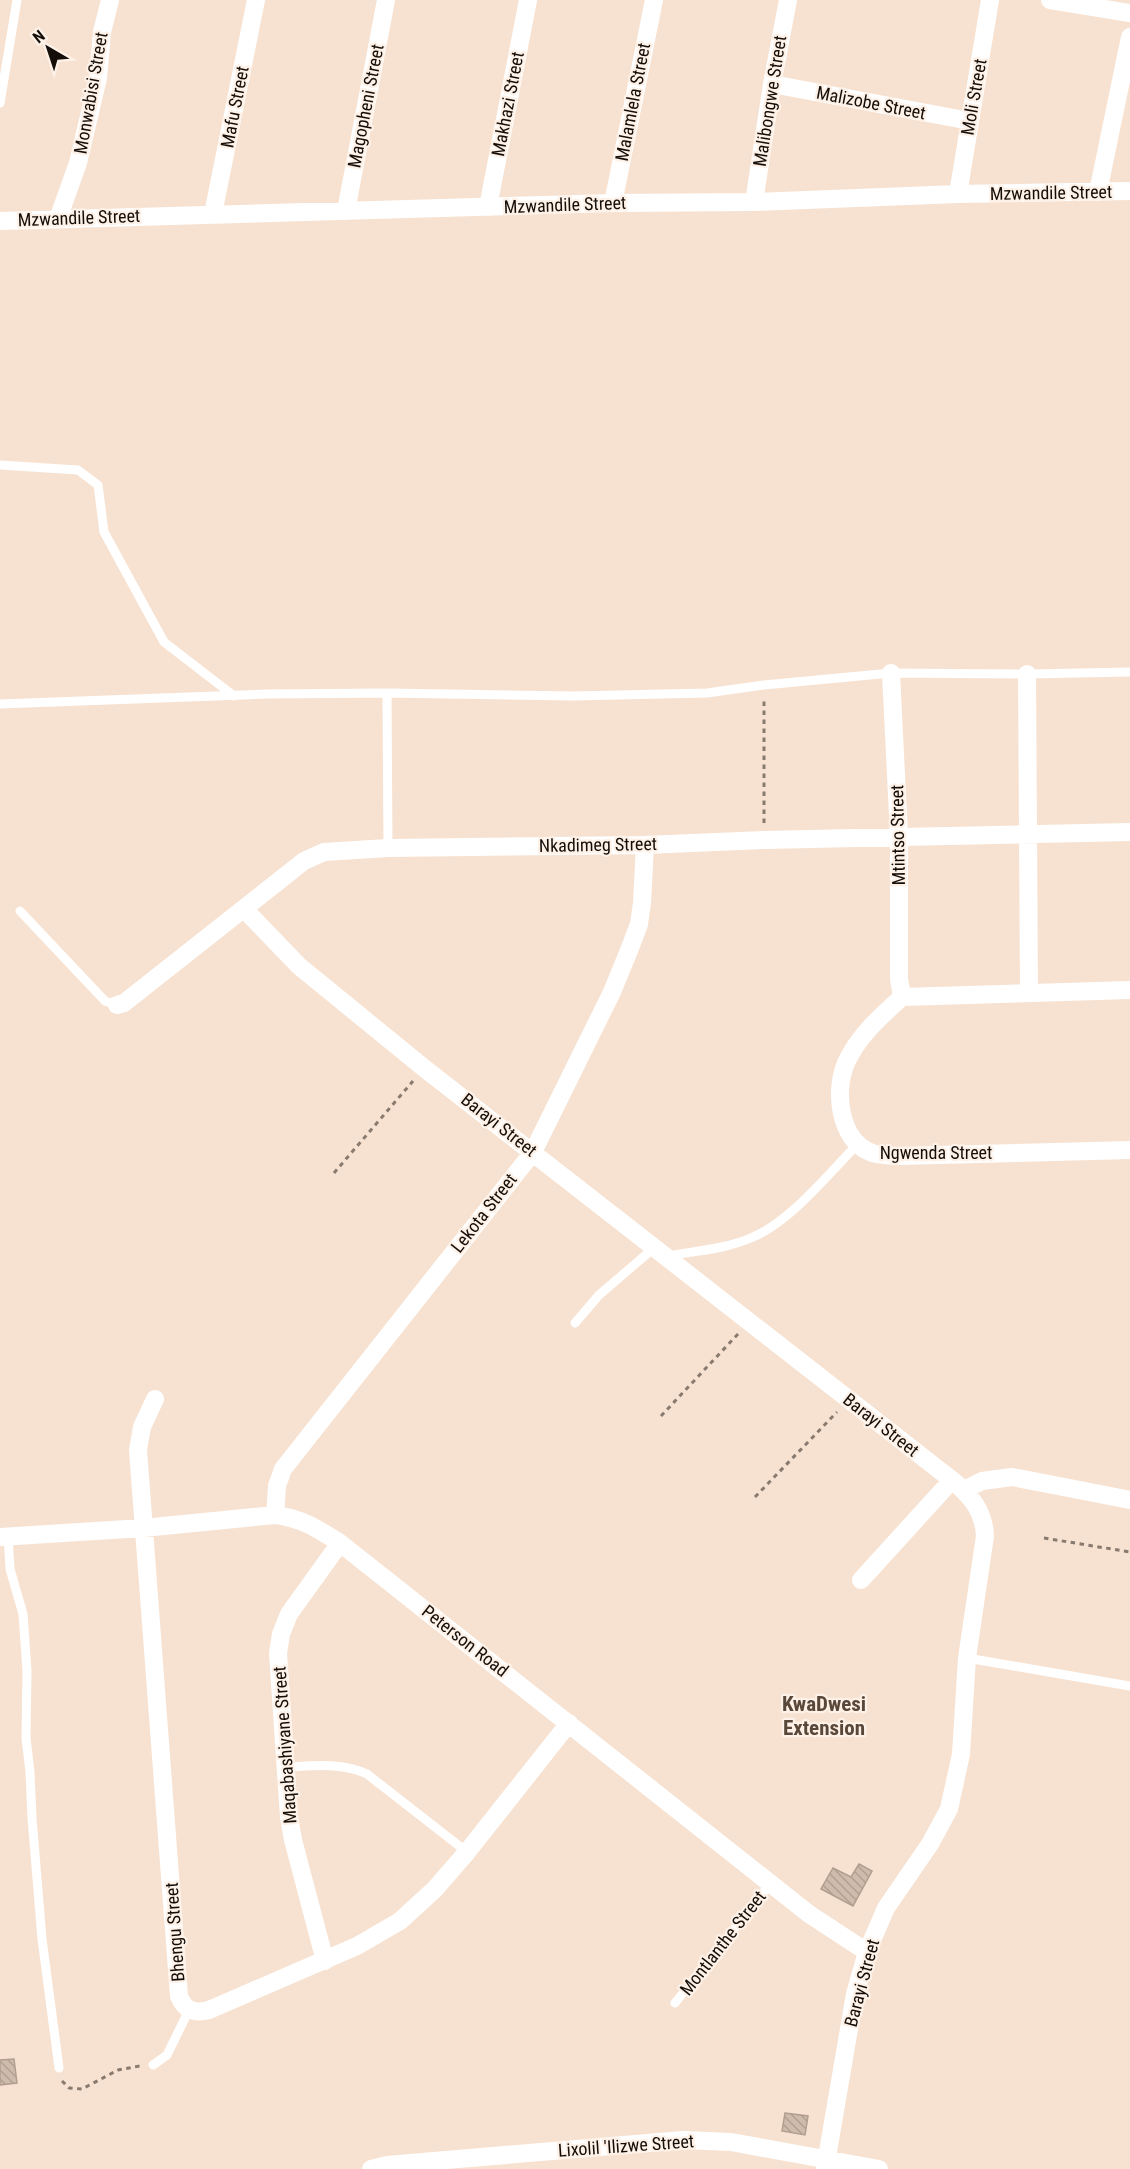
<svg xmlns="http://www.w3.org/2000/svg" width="1130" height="2169" font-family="'Roboto Condensed',sans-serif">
<defs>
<pattern id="building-back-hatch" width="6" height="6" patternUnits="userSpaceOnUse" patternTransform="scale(1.5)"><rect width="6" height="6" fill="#cfbbab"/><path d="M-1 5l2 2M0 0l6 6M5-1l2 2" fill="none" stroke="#b1a092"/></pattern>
</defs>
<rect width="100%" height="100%" fill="#f7e2d1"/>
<!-- building -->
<path fill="url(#building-back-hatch)" stroke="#b19e8e" stroke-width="1.5" d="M859,1864L872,1871L853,1906L821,1889L833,1868L851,1877Z
M14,2059L17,2083L0,2085V2060Z
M785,2113L808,2116L805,2135L782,2131Z"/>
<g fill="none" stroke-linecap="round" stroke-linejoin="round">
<!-- path -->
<path stroke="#897a6f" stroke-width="3" stroke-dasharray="4.5 4.5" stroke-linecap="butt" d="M764,823V698
M334,1173L413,1081
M661,1416L738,1334
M755,1497L837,1412
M1044,1538L1130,1552
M62,2081L69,2088L82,2089L118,2070L140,2066"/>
<!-- lane -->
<path stroke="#fff" stroke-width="9" d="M0,103L17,0
M0,465L78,470L98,485L104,532L164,642L234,696
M387,693L388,848
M0,704L268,694L387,693L573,696L707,693L764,685L891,673L1027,674L1130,672
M20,911L105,1001L117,1005
M667,1256C695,1251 727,1249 753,1237C791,1221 828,1174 857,1145
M575,1323L599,1295L655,1247
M8,1536L10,1569L23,1614L27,1671L26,1738L30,1772L32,1818L42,1939L59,2068
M967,1658L1130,1686
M286,1767C313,1766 342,1762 367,1774L467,1852
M675,2003L771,1883
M153,2065L167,2055L189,2010"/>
<!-- street -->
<path stroke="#fff" stroke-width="18" d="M1050,0L1130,13
M772,84L970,121
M1098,192L1130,37
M958,194L990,0
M754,202L772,84L788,0
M613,203L654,0
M488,207L528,0
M346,211L386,0
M213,214L256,0
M58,219L78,163L98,78L102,32L110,0
M0,221L613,203L754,202L958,194L1130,191
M891,673L899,836V979L902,997
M1027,674L1029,993
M245,910L299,966L424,1068L952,1480C971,1496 984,1511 985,1536L967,1658L961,1754L949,1809L930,1844L886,1908L867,1952L855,1994L825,2169
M1130,990L902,997C881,1016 858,1036 846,1063C834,1091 839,1139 870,1152C878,1156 889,1155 897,1156L1130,1150
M117,1005L124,1003L304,861L324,852L388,848L645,845L764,840L1130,832
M155,1399L142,1427L138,1450L179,1996C185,2011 194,2014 209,2010L357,1946L400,1921L435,1889L467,1852L569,1723
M964,1490L982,1481L1012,1477L1130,1500
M275,1515L277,1486L283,1469L533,1152L612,992L630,948L639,924L642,903L645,845
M0,1537L143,1528L275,1515C301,1518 318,1529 340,1543L809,1914L867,1952
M861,1580L952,1480
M325,1961L293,1840L289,1817L278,1653L281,1634L289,1614L340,1543
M371,2169L387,2165L683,2140L731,2142L879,2169"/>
</g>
<g text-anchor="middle" stroke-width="4.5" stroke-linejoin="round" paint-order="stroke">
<!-- street labels -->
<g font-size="18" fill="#140d08" stroke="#fef1e7">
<text transform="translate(91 93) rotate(-80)" y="6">Monwabisi Street</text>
<text transform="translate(974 97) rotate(-80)" y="6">Moli Street</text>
<text transform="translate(770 101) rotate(-81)" y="6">Malibongwe Street</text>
<text transform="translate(633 102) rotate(-79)" y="6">Malamlela Street</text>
<text transform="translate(871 103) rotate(11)" y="6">Malizobe Street</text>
<text transform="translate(508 104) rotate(-79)" y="6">Makhazi Street</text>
<text transform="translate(366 106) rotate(-79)" y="6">Magopheni Street</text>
<text transform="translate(235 107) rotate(-79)" y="6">Mafu Street</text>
<text transform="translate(1051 193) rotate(-1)" y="6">Mzwandile Street</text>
<text transform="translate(565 205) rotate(-2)" y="6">Mzwandile Street</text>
<text transform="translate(79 218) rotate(-2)" y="6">Mzwandile Street</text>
<text transform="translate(898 835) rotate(-91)" y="6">Mtintso Street</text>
<text transform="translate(598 845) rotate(-1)" y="6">Nkadimeg Street</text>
<text transform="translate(499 1125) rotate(38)" y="6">Barayi Street</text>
<text x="936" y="1159">Ngwenda Street</text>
<text transform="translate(484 1213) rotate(-52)" y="6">Lekota Street</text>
<text transform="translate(881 1425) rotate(38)" y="6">Barayi Street</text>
<text transform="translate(465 1641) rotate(38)" y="6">Peterson Road</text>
<text transform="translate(285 1745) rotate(-94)" y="6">Maqabashiyane Street</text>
<text transform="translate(175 1932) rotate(-94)" y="6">Bhengu Street</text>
<text transform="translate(723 1943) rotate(-52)" y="6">Montlanthe Street</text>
<text transform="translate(862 1983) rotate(-75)" y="6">Barayi Street</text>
<text transform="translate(626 2146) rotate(-4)" y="6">Lixolil 'Ilizwe Street</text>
</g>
<!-- quarter labels -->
<g font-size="21" font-weight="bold" fill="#59483a" stroke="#fef1e7">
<text x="824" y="1711">KwaDwesi<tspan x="824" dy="24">Extension</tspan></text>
</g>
</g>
<!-- north arrow -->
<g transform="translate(48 48) rotate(321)" stroke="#fef1e7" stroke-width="4.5" paint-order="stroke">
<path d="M0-4.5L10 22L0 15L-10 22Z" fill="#140d08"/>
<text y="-9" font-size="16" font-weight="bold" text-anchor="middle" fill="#140d08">N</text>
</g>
</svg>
